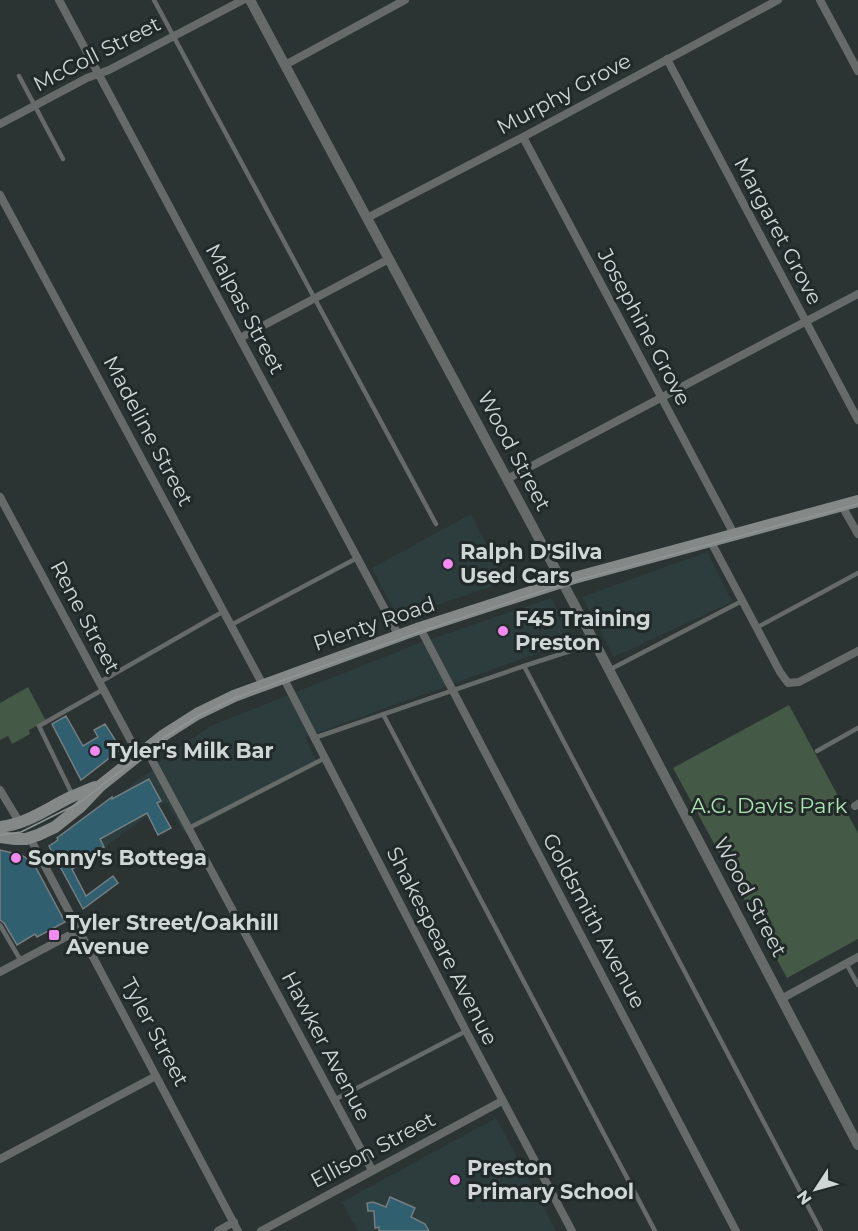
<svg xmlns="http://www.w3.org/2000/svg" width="858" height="1231" font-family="Montserrat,sans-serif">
<rect width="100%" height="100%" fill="#2b3333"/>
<!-- built -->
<path fill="#2d3d3d" d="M471,514L505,582L398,618L372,568Z
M707,552L732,602L614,657L582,597Z
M551,598L575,640L305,737L318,764L185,834L166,802L64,877L48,848L149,772L170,753L213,725L420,643Z
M496,1118L556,1231H358L342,1202Z"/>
<!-- green -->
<path fill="#455947" d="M28,687L46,721L29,730L30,734L12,744L8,736L0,740V703Z
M789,705L858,833V939L787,978L673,768Z"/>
<!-- building -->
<path fill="#305f70" stroke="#757d80" stroke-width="1.5" d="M66,716L83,746L98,737L94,730L105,724L121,749L81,780L52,724Z
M149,779L161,801L157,803L171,828L158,835L147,813L100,839L104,847L100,848L103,854L89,862L88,860L72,869L86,896L113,876L118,883L83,909L49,846L58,840L57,838L112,797V799Z
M0,850L21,855L30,860L35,866L65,922L37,937L35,934L17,945L4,923L0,920Z
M390,1197L415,1208L411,1217L425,1224L429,1231H379V1227L375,1228L374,1211H368L367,1203L373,1202L386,1207Z"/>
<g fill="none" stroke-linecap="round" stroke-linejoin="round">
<!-- service -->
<path stroke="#666a69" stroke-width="4.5" d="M154,0L436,524
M19,76L63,159
M231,625L357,558
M756,628L858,573
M524,666L821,1231
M609,670L742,601
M100,682L224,611
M383,714L655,1231
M314,738L524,666L595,643
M817,751L858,728
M72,794L39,726L104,689
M189,828L325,758
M0,925L21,961
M846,963L858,985
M334,1100L466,1031"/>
<!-- minor -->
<path stroke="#666a69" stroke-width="8" d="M59,0L399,636
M820,0L858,71
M667,59L858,420
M285,65L405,0
M0,124L87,78L109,70L243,0
M523,137L734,534
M0,195L263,685
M367,218L523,137L778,0
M240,338L389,259
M507,479L858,294
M0,497L138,754
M842,506L858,534
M710,540L780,672L788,683L799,682L858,651
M420,628L736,1231
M283,677L466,1031L572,1231
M146,749L372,1170
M0,790L20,823
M855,806L858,804
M30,838L238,1231
M0,972L79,930
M781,999L858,957
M0,1159L156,1076
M218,1231L234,1222
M261,1231L502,1101"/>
<!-- tertiary -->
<path stroke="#666a69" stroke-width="10" d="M250,0L595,643L858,1145"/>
<!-- secondary -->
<path stroke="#848988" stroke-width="12" d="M0,827C28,824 49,807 73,796C80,793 88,790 95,787
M0,837L15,839H26L38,835L55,827L80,807L100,786L164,735L197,714L234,696L420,628L574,578L858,501"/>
<!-- tram -->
<path stroke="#8f9595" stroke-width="1.5" d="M0,835L21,832L79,803L165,737L198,716L235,698L284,680L422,631L563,584L858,504"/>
</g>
<!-- markers -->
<g fill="#f489f0" stroke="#212929" stroke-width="2">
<circle cx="448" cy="564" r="6"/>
<circle cx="503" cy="631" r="6"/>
<circle cx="95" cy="751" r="6"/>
<circle cx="16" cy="858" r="6"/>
<rect x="48" y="929" width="12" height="12" rx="3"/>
<circle cx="455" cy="1180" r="6"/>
</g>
<g text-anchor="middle" stroke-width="6" stroke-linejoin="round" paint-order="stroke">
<!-- street labels -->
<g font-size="21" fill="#d0d5d5" stroke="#212929">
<text transform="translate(97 54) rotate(-27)" y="7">McColl Street</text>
<text transform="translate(564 94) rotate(-28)" y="7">Murphy Grove</text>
<text transform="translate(778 231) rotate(62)" y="7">Margaret Grove</text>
<text transform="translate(245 309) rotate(62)" y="7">Malpas Street</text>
<text transform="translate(644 327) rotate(62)" y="7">Josephine Grove</text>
<text transform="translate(148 431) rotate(62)" y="7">Madeline Street</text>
<text transform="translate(514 451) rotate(62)" y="7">Wood Street</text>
<text transform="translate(85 617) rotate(62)" y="7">Rene Street</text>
<text transform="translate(374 624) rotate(-19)" y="7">Plenty Road</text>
<text transform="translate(750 897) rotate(62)" y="7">Wood Street</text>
<text transform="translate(594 921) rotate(62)" y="7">Goldsmith Avenue</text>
<text transform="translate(442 946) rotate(63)" y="7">Shakespeare Avenue</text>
<text transform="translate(155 1032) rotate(62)" y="7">Tyler Street</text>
<text transform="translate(326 1046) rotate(62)" y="7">Hawker Avenue</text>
<text transform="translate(373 1150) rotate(-28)" y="7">Ellison Street</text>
</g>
<!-- poi labels -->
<g font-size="21" font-weight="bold" fill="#d0d5d5" stroke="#212929" text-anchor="start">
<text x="460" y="559">Ralph D'Silva<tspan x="460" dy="24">Used Cars</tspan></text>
<text x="515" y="626">F45 Training<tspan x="515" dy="24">Preston</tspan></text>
<text x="107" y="758">Tyler's Milk Bar</text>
<text x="28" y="865">Sonny's Bottega</text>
<text x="66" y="930">Tyler Street/Oakhill<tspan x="66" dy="24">Avenue</tspan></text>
<text x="467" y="1175">Preston<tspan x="467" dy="24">Primary School</tspan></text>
</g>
<!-- park labels -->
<g font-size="21" fill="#abe3b1" stroke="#212929">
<text x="769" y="813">A.G. Davis Park</text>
</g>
</g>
<!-- north arrow -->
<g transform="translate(816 1189) rotate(234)" stroke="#212929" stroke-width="4.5" paint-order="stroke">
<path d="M0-4.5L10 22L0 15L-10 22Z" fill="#d0d5d5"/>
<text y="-9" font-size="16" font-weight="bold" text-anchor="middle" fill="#d0d5d5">N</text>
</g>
</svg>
